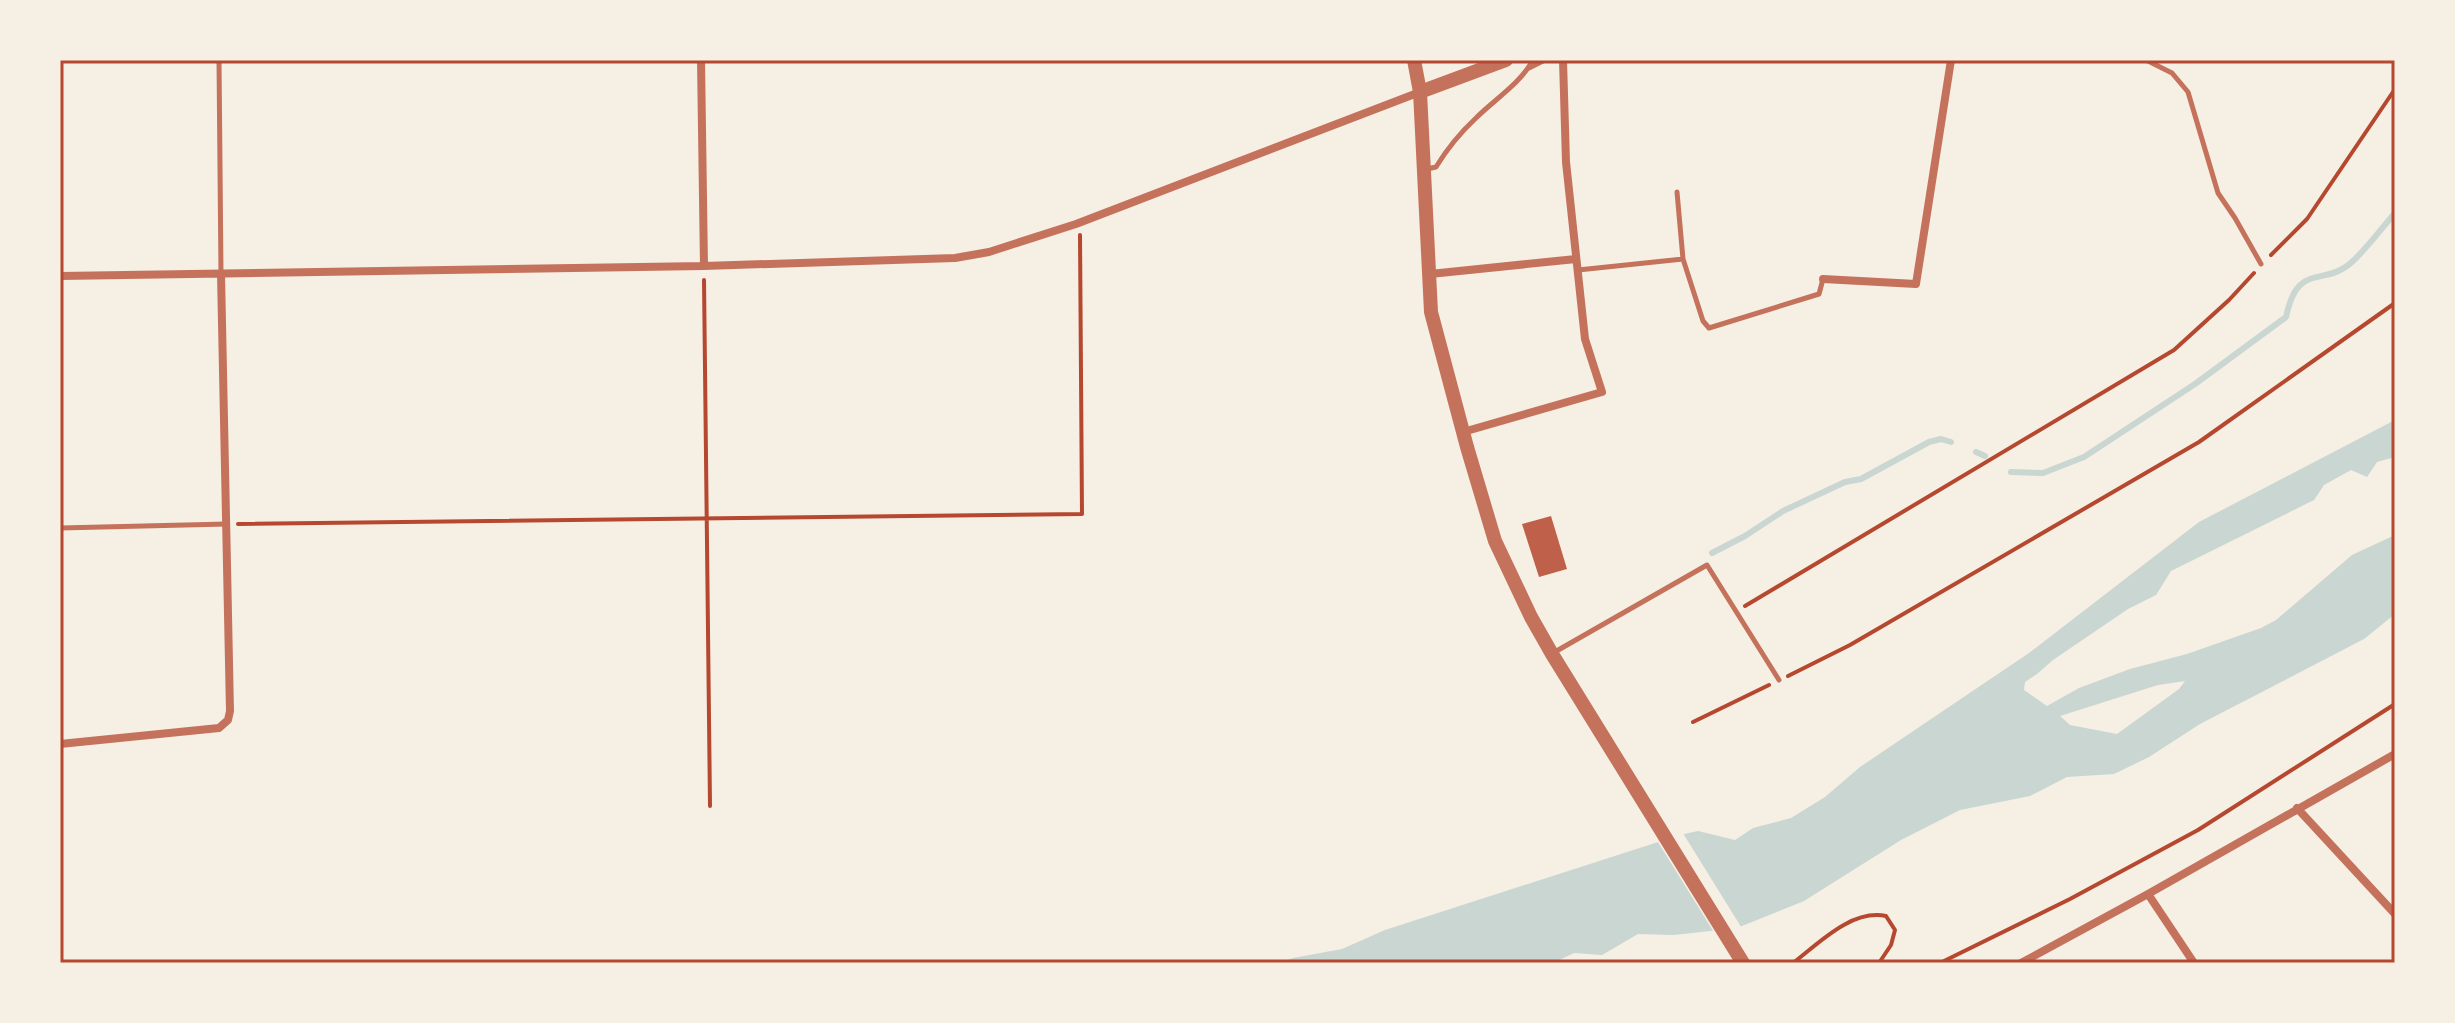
<svg xmlns="http://www.w3.org/2000/svg" width="2455" height="1023" font-family="Quicksand,sans-serif">
<rect width="100%" height="100%" fill="#f6efe4"/>
<!-- water -->
<path fill="#c9d6d2" fill-rule="evenodd" d="M2395,420V457L2377,462L2367,477L2351,470L2324,485L2314,500L2171,571L2156,595L2128,609L2053,660L2037,674L2025,682L2024,690L2047,706L2079,688L2130,669L2187,654L2261,628L2276,620L2352,555L2395,535V614L2364,639L2200,724L2149,757L2114,774L2067,777L2030,796L1960,810L1901,840L1804,901L1737,928L1674,935L1638,934L1602,955L1574,953L1553,963H1280L1293,958L1342,949L1385,930L1680,835L1698,831L1735,840L1753,828L1791,818L1825,797L1860,767L2029,653L2199,522ZM2185,681L2179,689L2117,734L2070,725L2060,716L2158,685Z"/>
<!-- pier -->
<path fill="#f6efe4" d="M1681,830L1743,930L1715,934L1656,839Z"/>
<g fill="none" stroke-linecap="round" stroke-linejoin="round">
<!-- stream -->
<path stroke="#c9d6d2" stroke-width="6" d="M1976,452L1985,456
M2011,472L2043,473L2084,457L2195,384L2286,317C2298,260 2323,289 2353,261C2368,247 2381,229 2395,213
M1712,553L1745,536L1783,511L1845,482L1861,479L1929,442L1941,439L1951,442"/>
</g>
<!-- building -->
<path fill="#bf614a" d="M1551,516L1567,569L1539,577L1522,524Z"/>
<g fill="none" stroke-linecap="round" stroke-linejoin="round">
<!-- path -->
<path stroke="#b5482f" stroke-width="4" d="M2271,255L2307,219L2395,89
M704,280L710,806
M238,524L1082,514L1080,235
M1745,606L2174,350L2229,300L2254,273
M1788,676L1850,645L2199,442L2395,303
M1693,722L1769,685
M1793,963C1818,944 1851,909 1886,916L1895,930L1891,945L1879,963
M1940,963L2070,899L2198,830L2395,704"/>
<!-- service -->
<path stroke="#c5725c" stroke-width="5" d="M219,60L221,274
M2146,60L2172,73L2188,92L2218,193L2235,218L2261,264
M1529,68L1545,60
M1427,169L1436,167C1447,149 1461,132 1476,118C1495,99 1520,84 1533,60
M1677,192L1683,259L1703,321L1709,328L1819,294L1823,279
M1578,270L1683,259
M60,528L227,524
M1553,653L1707,565L1779,680"/>
<!-- minor -->
<path stroke="#c5725c" stroke-width="8" d="M701,60L704,266
M1430,274L1576,259
M60,276L704,266L955,258L989,252L1076,224L1420,92
M1823,279L1916,284L1951,60
M1463,432L1602,392L1585,339L1566,162L1563,60
M60,744L219,728L228,720L230,711L221,274
M2297,808L2395,914
M2148,894L2194,963
M2021,963L2148,894L2395,754"/>
<!-- tertiary -->
<path stroke="#c5725c" stroke-width="14" d="M1414,60L1420,92L1431,312L1467,447L1495,541L1531,617L1552,654L1743,963
M1420,92L1506,60"/>
</g>
<!-- border -->
<rect width="2455" height="1023" fill="none" stroke="#f6efe4" stroke-width="124"/>
<rect x="62" y="62" width="2331" height="899" fill="none" stroke="#b5482f" stroke-width="3"/>
</svg>
